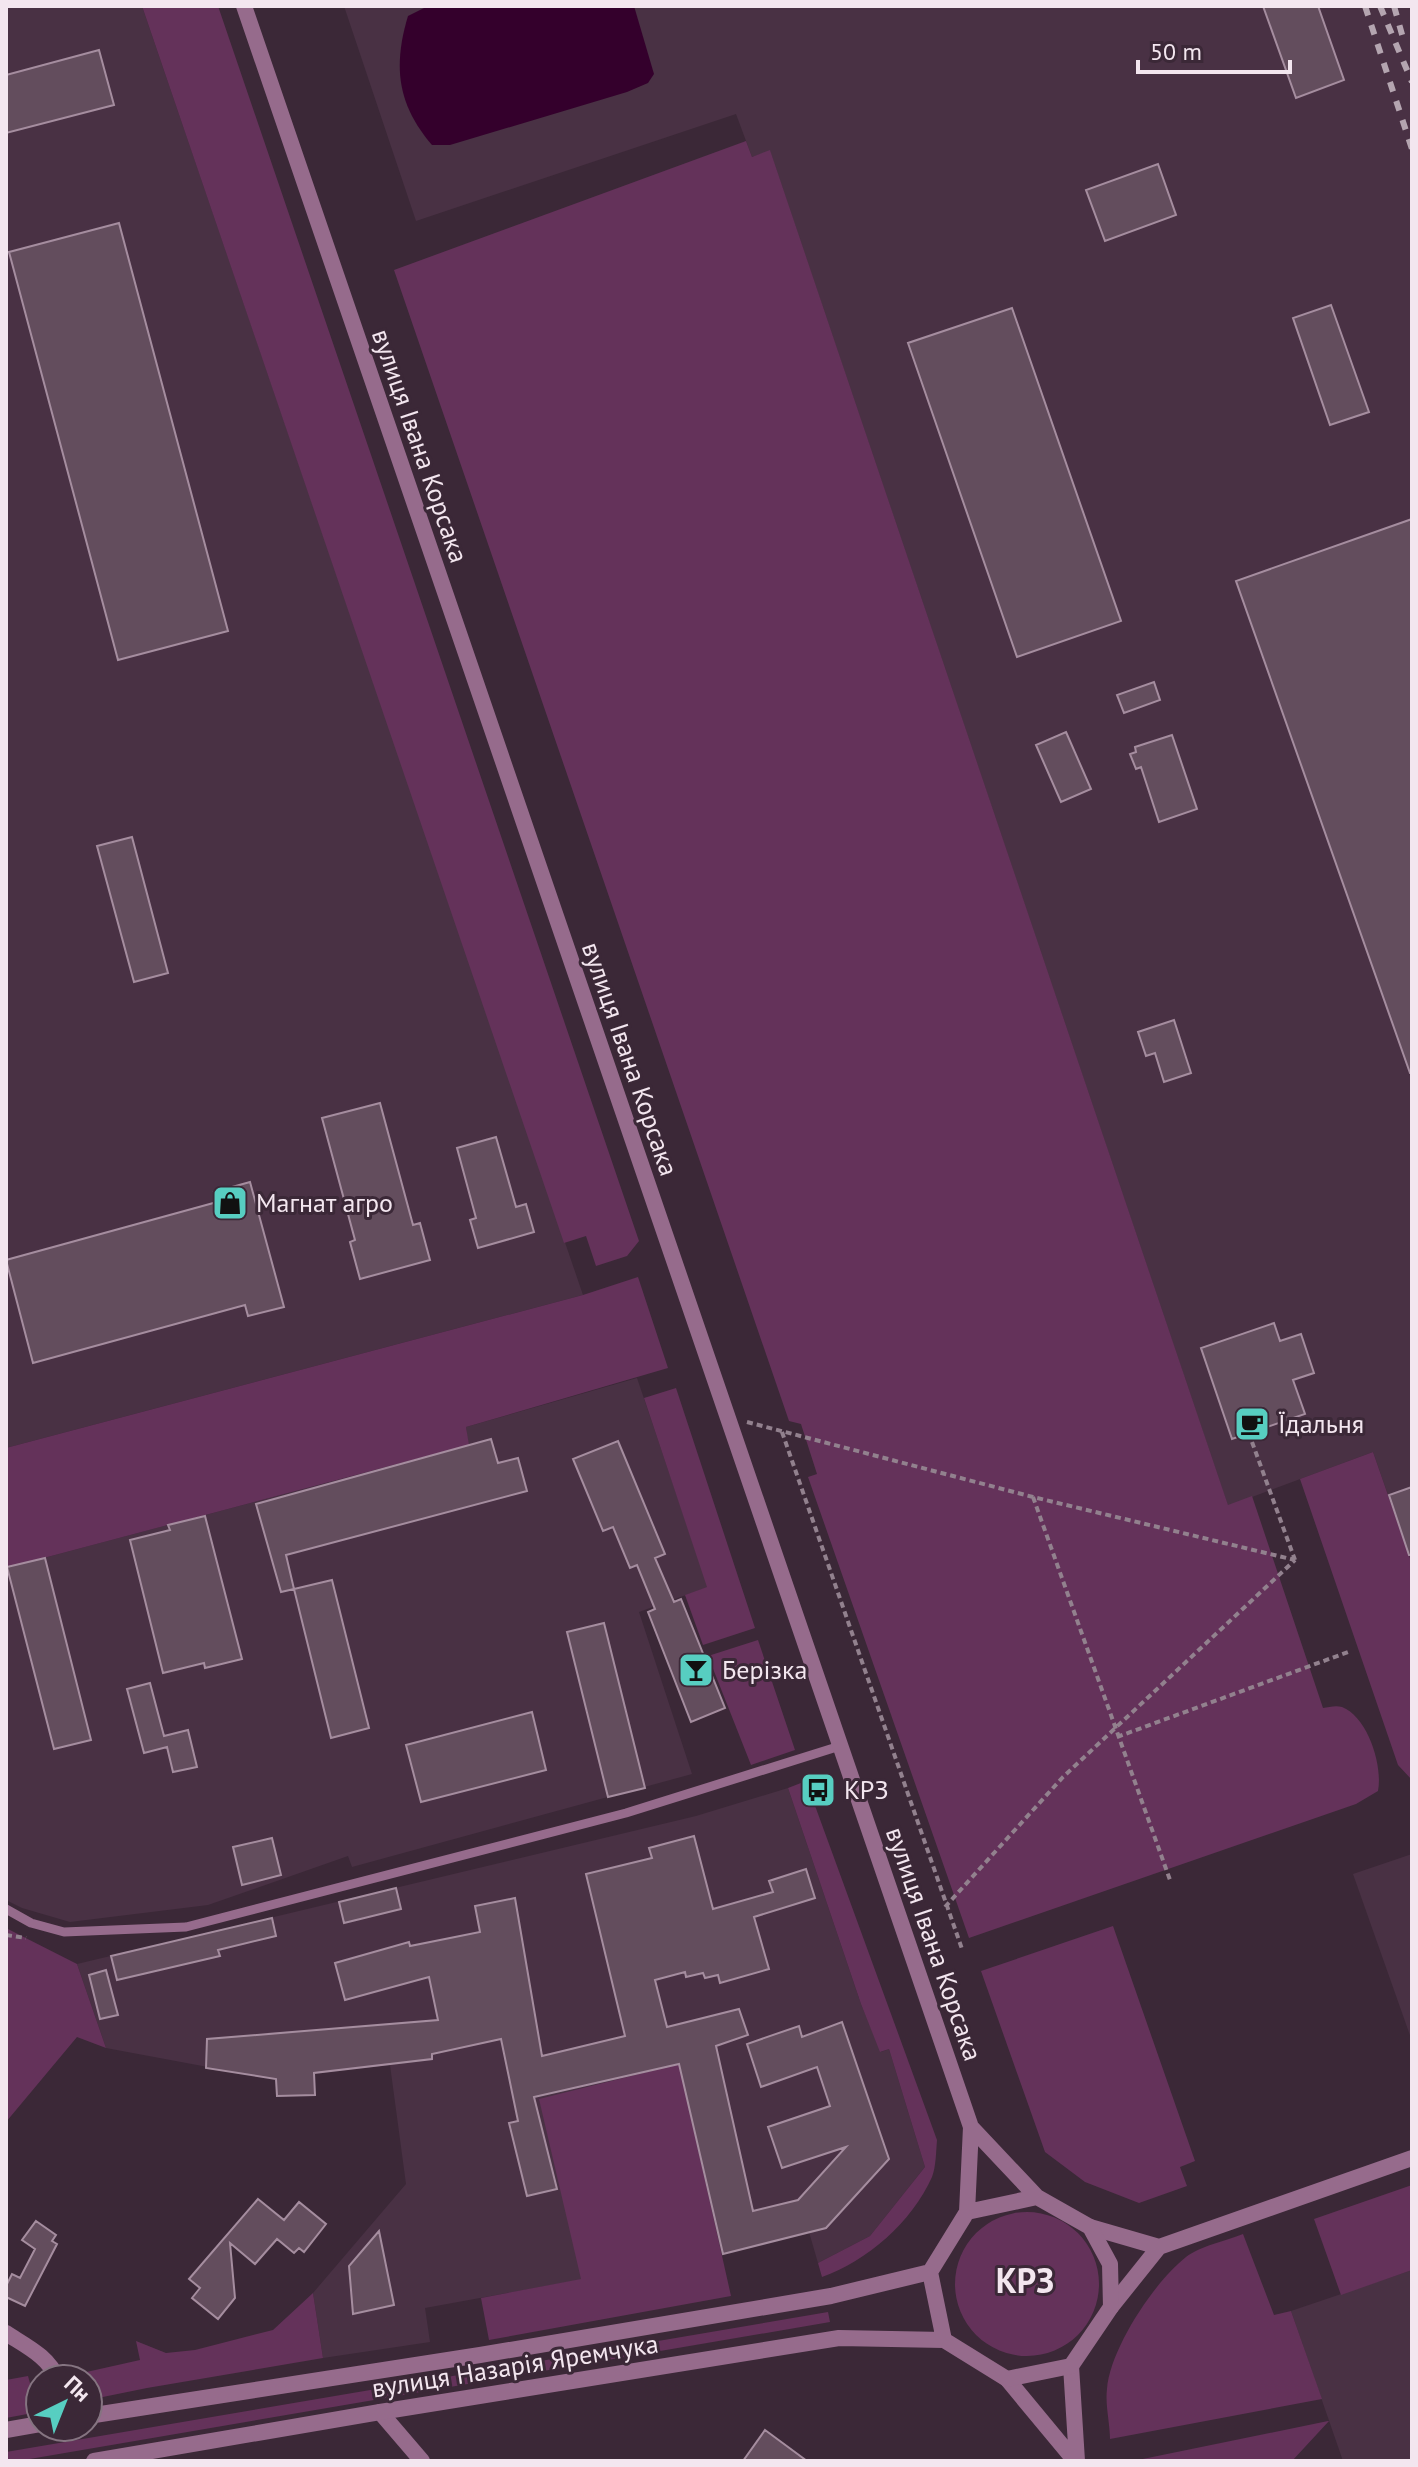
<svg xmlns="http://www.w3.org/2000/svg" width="1418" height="2467" font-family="'PT Sans',sans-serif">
<rect width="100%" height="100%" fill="#3b2837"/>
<!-- built -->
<path fill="#493144" d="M6,6H142L583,1295L6,1448Z
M344,6H1412V1564L1373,1452L1228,1506L770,151L752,157L736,114L416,221Z
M637,1378L708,1587L639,1612L692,1774L352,1867L348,1856L208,1905L70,1922L22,1908L6,1900V1568L468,1445L466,1427Z
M788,1788L861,2004L881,2052L889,2049L925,2167L870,2236L818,2263L809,2232L723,2254L425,2308L430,2342L323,2358L313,2293L406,2184L390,2065L267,2078L106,2048L77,1964L696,1816Z
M1412,1854V2041L1353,1874Z
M1412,2270V2461H1343L1291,2311Z"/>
<!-- green -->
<path fill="#64325a" d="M142,6H218L639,1241L627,1256L596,1266L586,1236L564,1243Z
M746,141L752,157L770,150L1228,1505L1252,1496L1323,1708C1329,1707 1336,1705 1342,1707C1368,1717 1383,1766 1378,1791L1356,1804L969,1938L808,1477L817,1474L801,1424L789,1421L394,270Z
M638,1277L668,1368L466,1427L469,1445L6,1568V1448L583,1295Z
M676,1388L755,1628L703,1645L685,1595L707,1587L644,1398Z
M1373,1452L1412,1564V1780L1398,1765L1300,1479Z
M758,1640L795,1750L751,1765L708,1656Z
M806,1781L937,2140C936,2152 936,2167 932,2177C912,2222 867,2261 822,2277L818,2263L870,2236L925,2167L889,2049L880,2052L861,2004L788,1788Z
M1113,1926L1195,2161L1180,2167L1187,2186L1139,2203L1085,2182L1045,2152L981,1971Z
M6,1928L77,1964L106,2048L77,2037L6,2122Z
M679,2064L731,2296L489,2340L481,2298L581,2279L539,2099Z
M1412,2185V2270L1341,2295L1314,2219Z
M955 2284a72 72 0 1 1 144 0a72 72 0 1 1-144 0Z
M1243,2234L1274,2315L1291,2311L1322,2399L1110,2439C1110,2423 1105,2405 1107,2389C1110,2349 1154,2282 1186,2257C1200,2246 1226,2241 1243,2234Z
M313,2293L323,2358L147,2388L88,2400V2379H74L73,2375L140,2360L136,2341L166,2353L195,2350L273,2330Z
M828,2312L830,2322L18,2461H6V2452Z
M28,2376L38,2412L6,2418V2380Z
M1329,2421L1292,2461H1133L1328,2421Z"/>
<!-- water -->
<path fill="#34002c" d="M428,6H634L654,74L648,83L627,92L450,145H432C397,104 393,66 408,16Z"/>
<!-- building -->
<path fill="#634d5d" stroke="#a58d9f" stroke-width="2" d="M1263,6H1318L1344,80L1296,98Z
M99,50L114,105L6,133V75Z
M1158,164L1176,215L1105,241L1086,190Z
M119,223L228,631L118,660L9,252Z
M1331,305L1369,412L1330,425L1293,318Z
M1012,308L1121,621L1017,657L908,343Z
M1412,519V1073H1410L1236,581Z
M1154,682L1160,700L1124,713L1117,695Z
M1066,732L1091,789L1061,802L1036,745Z
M1172,735L1197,809L1159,822L1141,767L1136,769L1130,754L1136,752L1135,747Z
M132,837L168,973L134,982L97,846Z
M1174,1020L1191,1073L1164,1082L1155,1053L1146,1056L1138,1032Z
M380,1103L413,1225L420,1223L430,1260L360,1279L350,1242L355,1240L322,1118Z
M496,1137L516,1207L526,1204L534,1232L478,1248L470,1220L476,1218L457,1148Z
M250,1182L284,1307L248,1316L245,1305L33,1363L6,1260L217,1202L214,1192Z
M1274,1323L1280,1341L1301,1334L1314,1373L1293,1380L1305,1414L1232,1439L1201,1348Z
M491,1439L498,1463L518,1458L527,1491L286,1555L294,1589L281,1592L256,1504Z
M618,1441L665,1554L655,1558L674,1602L681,1599L725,1708L691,1722L648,1612L655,1609L637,1565L630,1568L613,1527L603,1531L573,1459Z
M1412,1487V1555H1409L1389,1495Z
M205,1516L242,1659L205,1668L204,1663L163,1673L130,1540L170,1530L168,1525Z
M45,1558L91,1740L54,1749L7,1567Z
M332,1580L369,1728L331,1738L294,1589Z
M604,1623L645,1788L608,1797L567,1632Z
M150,1683L164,1736L188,1730L197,1767L173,1772L167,1747L144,1753L127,1689Z
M532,1712L546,1770L421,1802L406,1745Z
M694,1836L713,1909L773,1892L769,1881L806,1869L815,1898L754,1917L769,1969L720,1983L718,1975L705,1978L703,1973L686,1977L685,1972L655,1980L667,2027L739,2009L748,2035L716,2046L753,2211L798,2200L846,2147L782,2168L768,2127L830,2106L817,2067L761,2087L747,2044L799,2026L802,2037L842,2022L889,2159L826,2228L723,2254L679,2064L534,2097L557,2189L527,2196L509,2123L518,2121L501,2039L432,2054V2059L314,2073L315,2095L277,2096L276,2079L206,2068L207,2039L438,2020L429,1977L345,2000L335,1963L409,1942L410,1946L480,1932L475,1906L515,1898L542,2056L625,2036L586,1874L652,1858L649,1848Z
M272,1838L281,1875L242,1885L233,1847Z
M396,1888L401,1909L344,1923L339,1902Z
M272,1918L276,1936L218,1950L220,1956L117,1980L111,1956Z
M106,1970L118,2015L100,2019L89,1975Z
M258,2199L284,2220L299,2202L326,2224L304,2252L299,2248L294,2253L277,2239L255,2264L230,2243L235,2298L218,2319L192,2298L200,2288L189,2279Z
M36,2221L56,2235L52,2241L57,2244L25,2306L6,2297V2286L12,2274L20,2278L35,2249L22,2240Z
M379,2231L394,2305L353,2314L349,2266Z
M765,2430L807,2461H743Z"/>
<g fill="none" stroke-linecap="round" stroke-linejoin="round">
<!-- path -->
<path stroke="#92818e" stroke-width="4" stroke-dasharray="6 4" stroke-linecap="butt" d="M747,1422L1033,1497L1295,1560
M782,1432L962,1949
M1252,1442L1295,1560
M1033,1497L1170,1880
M1117,1737L1348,1652
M945,1907L1063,1777L1295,1560
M6,1935L26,1938"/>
<!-- service -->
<path stroke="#966b8c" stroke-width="9" d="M6,1909L31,1923L64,1932L186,1927L626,1813L840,1746"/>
<!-- minor -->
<path stroke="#966b8c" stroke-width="16" d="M1090,2227L1159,2247
M1111,2307L1159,2247L1412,2158
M6,2333C24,2345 50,2357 57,2379
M1071,2366L1077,2461
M1007,2379L1075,2461
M380,2412L422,2461"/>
<!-- tertiary -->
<path stroke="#966b8c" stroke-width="16" d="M244,6L971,2127L967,2212
M971,2127L1037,2197
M1037,2197L1090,2227L1110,2264L1111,2307L1071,2366L1007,2379L944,2340L930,2272L967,2212Z
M88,2416L480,2355L831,2296L930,2272
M6,2430L40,2424
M94,2461L380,2412L839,2338L944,2340"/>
<!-- rail -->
<path stroke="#b4a5b0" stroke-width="6" stroke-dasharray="10 10" stroke-linecap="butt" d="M1365,6L1412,149
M1380,6L1412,82
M1394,6L1403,38"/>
</g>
<!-- icons -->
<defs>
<symbol id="shop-square" viewBox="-11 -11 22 22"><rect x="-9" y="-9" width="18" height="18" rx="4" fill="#57cec1" stroke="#3b2837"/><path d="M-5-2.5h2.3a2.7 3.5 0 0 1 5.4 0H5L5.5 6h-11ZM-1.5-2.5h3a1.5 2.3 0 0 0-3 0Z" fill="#111"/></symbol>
<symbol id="cafe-square" viewBox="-11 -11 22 22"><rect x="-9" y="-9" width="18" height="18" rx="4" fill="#57cec1" stroke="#3b2837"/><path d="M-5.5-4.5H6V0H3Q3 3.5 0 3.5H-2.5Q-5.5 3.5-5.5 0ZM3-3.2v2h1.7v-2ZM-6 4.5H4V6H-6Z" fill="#111"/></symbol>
<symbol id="bar-square" viewBox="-11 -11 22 22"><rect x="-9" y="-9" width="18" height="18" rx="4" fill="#57cec1" stroke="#3b2837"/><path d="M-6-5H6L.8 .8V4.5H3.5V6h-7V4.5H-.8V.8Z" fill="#111"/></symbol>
<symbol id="bus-square" viewBox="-11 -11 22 22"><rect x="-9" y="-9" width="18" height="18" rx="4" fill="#57cec1" stroke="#3b2837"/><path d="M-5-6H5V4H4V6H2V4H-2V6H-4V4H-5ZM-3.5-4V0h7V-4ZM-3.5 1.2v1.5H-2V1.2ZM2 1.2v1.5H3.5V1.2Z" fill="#111"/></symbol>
</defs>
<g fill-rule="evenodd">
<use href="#shop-square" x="210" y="1183" width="40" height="40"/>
<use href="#cafe-square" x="1232" y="1404" width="40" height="40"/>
<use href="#bar-square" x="676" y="1650" width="40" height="40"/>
<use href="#bus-square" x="798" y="1770" width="40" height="40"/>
</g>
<g text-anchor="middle" stroke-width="6" stroke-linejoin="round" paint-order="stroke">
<!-- street labels -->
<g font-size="26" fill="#f3e6ef" stroke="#3b2837">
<text transform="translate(420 446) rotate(71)" y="9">вулиця Івана Корсака</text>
<text transform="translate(630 1059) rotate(71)" y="9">вулиця Івана Корсака</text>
<text transform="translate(934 1944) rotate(71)" y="9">вулиця Івана Корсака</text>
<text transform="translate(515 2366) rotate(-9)" y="9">вулиця Назарія Яремчука</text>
</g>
<!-- poi labels -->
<g font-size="26" fill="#f3e6ef" stroke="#3b2837" text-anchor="start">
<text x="256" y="1212">Магнат агро</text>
<text x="1278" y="1433">Їдальня</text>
<text x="722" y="1679">Берізка</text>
<text x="844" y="1799">КРЗ</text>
</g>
<!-- district labels -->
<g font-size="34" font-weight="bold" fill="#f3e6ef" stroke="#3b2837">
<text x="1025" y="2293">КРЗ</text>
</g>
</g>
<!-- border -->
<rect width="1418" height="2467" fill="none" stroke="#f3e6ef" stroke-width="16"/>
<!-- north arrow -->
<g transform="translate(64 2403) rotate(43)"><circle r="38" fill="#3b2837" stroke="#857481" stroke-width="2"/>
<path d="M0-6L14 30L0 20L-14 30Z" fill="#57cec1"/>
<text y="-12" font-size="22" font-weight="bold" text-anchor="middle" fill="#f3e6ef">Пн</text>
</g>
<!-- scale -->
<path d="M1138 60v12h152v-12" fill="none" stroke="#f3e6ef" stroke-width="4"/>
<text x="1150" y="60" font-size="24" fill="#f3e6ef" stroke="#3b2837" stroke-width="6" paint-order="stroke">50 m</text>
</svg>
